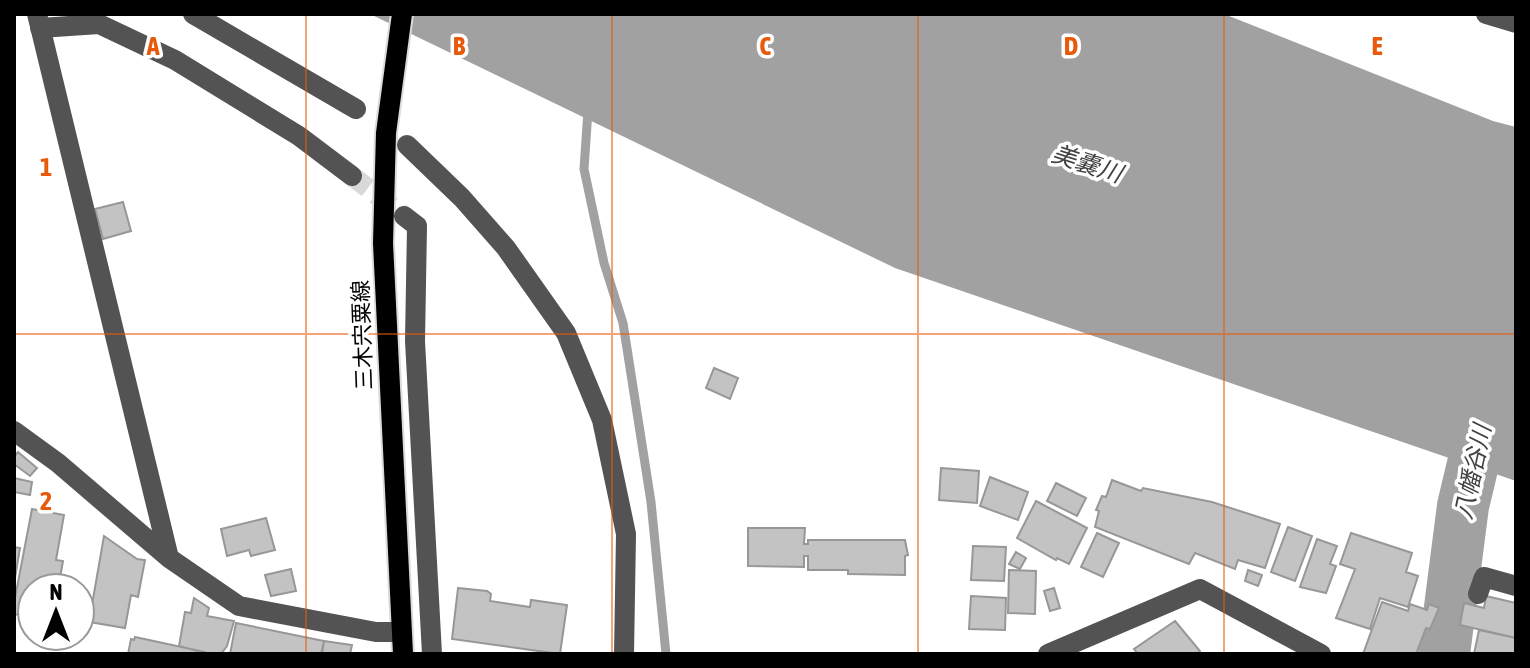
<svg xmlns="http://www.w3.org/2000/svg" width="1530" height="668" font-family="'Asap Condensed','Noto Sans JP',sans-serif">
<rect width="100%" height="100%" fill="#fff"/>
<!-- water -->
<path fill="#a1a1a1" d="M370,14H1224L1493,121L1516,127V481L895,268Z"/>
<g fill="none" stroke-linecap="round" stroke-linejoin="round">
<!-- stream -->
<path stroke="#a1a1a1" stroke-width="9" d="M588,110L584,169L604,263L623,323L651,502L666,654"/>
<!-- river -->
<path stroke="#a1a1a1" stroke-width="52" d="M1444,654L1463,506L1489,397"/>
</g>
<!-- building -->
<path fill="#c3c3c3" stroke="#979797" stroke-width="2" d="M123,202L131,231L103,239L95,209Z
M714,368L738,378L730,399L706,388Z
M18,452L37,468L30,476L14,464V457Z
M941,468L979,471L977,503L939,500Z
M990,477L1028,492L1018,520L980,506Z
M14,478L32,482L30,495L14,492Z
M1112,480L1141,491L1143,488L1212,502L1280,524L1265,568L1238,560L1235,569L1195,553L1189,564L1095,527L1099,511L1096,510L1102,496L1106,497Z
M1056,483L1086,498L1077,516L1047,501Z
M1036,501L1087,528L1069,564L1057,558L1056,560L1017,538Z
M32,509L64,515L56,560L63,561L60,578L63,579L62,584L75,587L32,588V618L14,614V603Z
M266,518L275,550L251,556L249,550L227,556L221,529Z
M1288,527L1312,536L1295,581L1271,572Z
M748,528H805L804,544H808V540H905L908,555L905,556V575L848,574V570H808V556H804V567L748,566Z
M1097,533L1119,543L1103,577L1081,567Z
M1351,533L1412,553L1406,572L1418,576L1408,607L1380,598L1370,629L1336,618L1355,569L1340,564Z
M104,536L137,559L145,560L138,597L131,595L125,628L89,622Z
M1317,539L1337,546L1330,564L1336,566L1326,593L1300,587Z
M973,546L1006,547L1004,581L971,580Z
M14,547L20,548L14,584Z
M1016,552L1026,558L1020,569L1009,564Z
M291,569L296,591L271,596L265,575Z
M1009,570L1036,571L1035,614L1008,613Z
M1248,570L1262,575L1258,586L1245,581Z
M458,588L487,591L491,594L490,601L530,607L531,600L567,605L560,654L452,639Z
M1054,588L1060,608L1050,611L1044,591Z
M971,596L1006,598L1005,630L969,629Z
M1486,596L1516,603V638L1460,625L1464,603L1484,608Z
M194,598L209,608L207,616L234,621L227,646L221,654L205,653L179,646L185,612L191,613Z
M1382,602L1408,611L1410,604L1427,610L1429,604L1439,608L1430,629L1426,628L1416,654H1363Z
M1175,621L1200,651L1196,654H1138L1134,649Z
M236,623L324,641L321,654H230Z
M1479,630L1516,638V654H1474Z
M135,637L205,652V654H128L131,639L134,640Z
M324,641L352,645L350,654H322Z"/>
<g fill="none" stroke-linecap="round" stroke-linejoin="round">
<!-- minor-tunnel -->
<path stroke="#d9d9d9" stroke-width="20" stroke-dasharray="20 10" stroke-linecap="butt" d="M352,176L404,216"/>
<defs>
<path id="major" d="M402,14L386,133L383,243L403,654"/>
</defs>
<!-- major casing -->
<use href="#major" stroke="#dbdbdb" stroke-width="24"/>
<!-- minor -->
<path stroke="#535353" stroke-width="20" d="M37,14L169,558
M193,14L356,109
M1486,14L1516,23
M40,28L99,24L175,60L299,136L352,176
M407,145L462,198L506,248L566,333L602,420L626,534L624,654
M404,216L417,226L415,341L432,654
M14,431L58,463L169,558L239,606L376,632H401
M1478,594L1484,577L1516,586
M1048,654L1200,589L1321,654"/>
<!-- major -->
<use href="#major" stroke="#000" stroke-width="20"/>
</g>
<!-- grid -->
<path fill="none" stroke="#e8590c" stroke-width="2" stroke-opacity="0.55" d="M306,14V654M612,14V654M918,14V654M1224,14V654M14,334H1516"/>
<g text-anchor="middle" stroke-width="7" stroke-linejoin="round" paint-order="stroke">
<!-- street labels -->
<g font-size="22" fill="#000" stroke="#fff">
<text transform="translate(362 335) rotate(-92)" y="8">三木宍粟線</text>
</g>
<!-- water labels -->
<g font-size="24" font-style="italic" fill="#424242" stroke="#fff">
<text transform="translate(1087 164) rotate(18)" y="8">美嚢川</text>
<text transform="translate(1473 472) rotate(-78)" y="8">八幡谷川</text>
</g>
</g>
<g font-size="26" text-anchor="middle" font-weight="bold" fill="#e8590c" stroke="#fff" stroke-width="7" stroke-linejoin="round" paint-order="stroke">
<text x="153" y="55">A</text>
<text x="459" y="55">B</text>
<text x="765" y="55">C</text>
<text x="1071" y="55">D</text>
<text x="1377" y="55">E</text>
<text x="46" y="176">1</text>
<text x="46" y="510">2</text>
</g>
<!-- border -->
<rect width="1530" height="668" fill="none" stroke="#000000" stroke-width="32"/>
<!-- north arrow -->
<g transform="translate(56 612)"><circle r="38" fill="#ffffff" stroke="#999999" stroke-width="2"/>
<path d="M0-6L14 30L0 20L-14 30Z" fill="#000000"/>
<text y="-12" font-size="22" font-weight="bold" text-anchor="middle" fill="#000000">N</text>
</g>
</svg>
